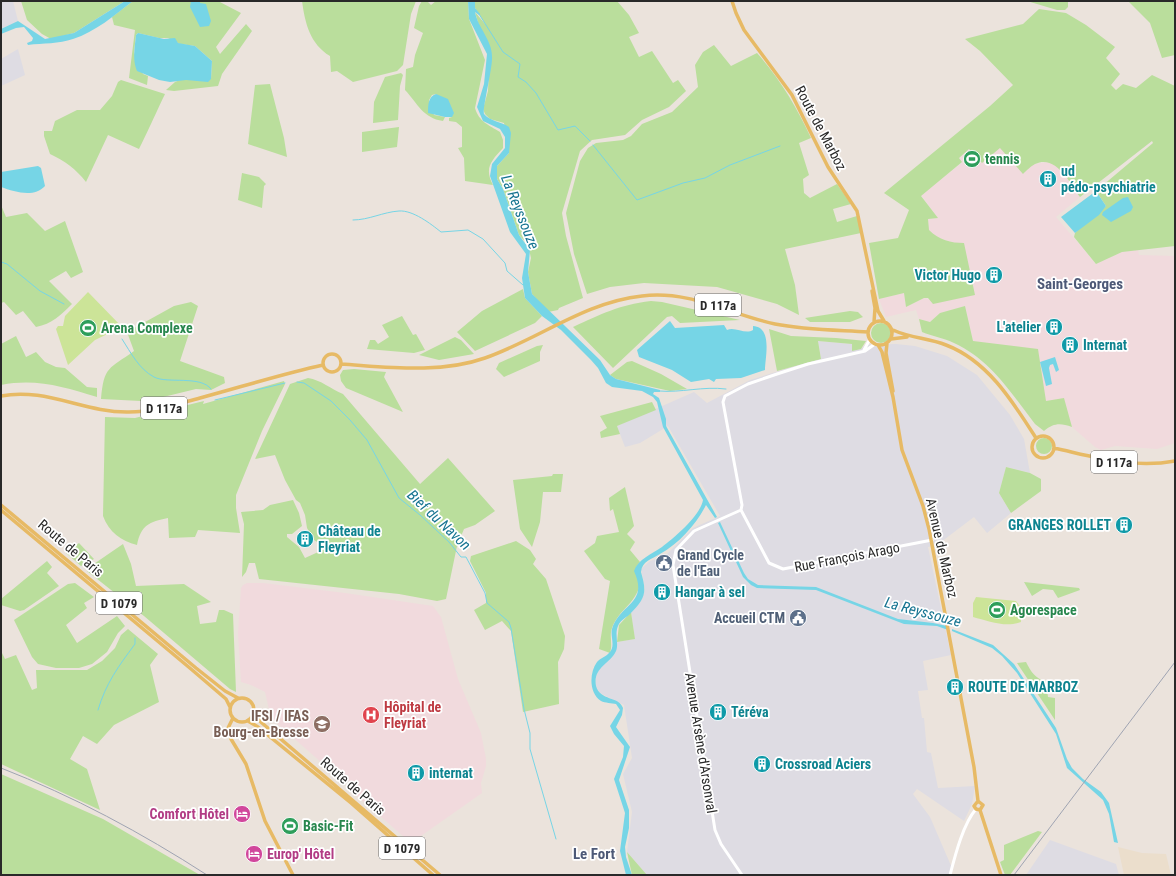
<svg xmlns="http://www.w3.org/2000/svg" width="1176" height="876" font-family="'Roboto Condensed',sans-serif">
<rect width="100%" height="100%" fill="#ebe3dc"/>
<!-- industrial -->
<path fill="#dedce3" d="M1,1H13L18,21L1,29Z
M18,49L25,75L1,86V59Z
M818,341L852,344V350L861,349L865,345L896,344L915,346L947,356L977,375L1010,415L1024,439L1030,473L1006,467L999,493L1011,513L987,533L974,517L937,545L928,547L951,655L923,661L928,690L918,691L922,718H924L927,752L931,753L938,788L975,786L972,804L964,821L917,789L913,794L930,817L952,868L950,875H647L627,852L632,812L623,774L632,758L624,705L600,693L596,687V677L599,668L611,658L617,646V642L635,639L631,612L642,599L645,589L641,569L650,561L665,556L693,528L720,516L668,426L640,443L625,447L617,426L694,392L707,403L750,380L821,358Z
M1050,840L1116,864L1119,875H1026Z"/>
<!-- education -->
<path fill="#ebdecc" d="M1118,847L1142,853L1166,854L1171,875H1124Z"/>
<!-- medical -->
<path fill="#f1dadd" d="M1000,148L1036,164L1047,162L1057,165L1080,197L1056,217L1096,264L1122,252L1138,250L1139,255L1175,256V443L1157,449L1115,446L1101,450L1095,447L1072,427L1064,399L1046,401L973,341L965,306L940,313L930,322L919,319L916,310L886,317L879,299L904,293L906,307L924,298L931,300L964,243H952L935,236L929,230L928,219L938,218L921,195L962,163L959,158L969,149Z
M247,583H263L345,593L433,606L441,617L458,679L481,733L486,759V766L481,783L482,793L411,843L357,796L358,788L335,771H331L271,718L265,692L251,685L241,682L238,633L241,588L243,585Z"/>
<!-- green -->
<path fill="#bade9c" d="M21,1H125L74,33L51,39L42,34L27,20Z
M133,1H191V3H200V1H218L241,13L216,47L220,54L246,24L252,31L222,74L218,86L174,91L166,90L175,82L180,80L211,79L212,61L195,46L180,44L168,38H159L138,33L136,35L134,52L143,74L148,76L147,85L129,78L135,30L114,25L112,17Z
M302,1H416L411,14L403,65L397,71L353,82L337,71L331,72L330,56C310,44 305,23 302,1Z
M422,1H427L431,5L436,1H468L469,19L485,60L475,108C479,122 489,125 500,132L503,140V148C491,161 484,168 493,185L465,181L464,158L458,148L462,147V127L456,122L449,121V118L452,117L436,94L432,95L429,100L434,115L445,117L443,121C423,118 418,104 405,90L406,69L413,67L415,55L423,33L414,28L419,6Z
M475,1H617L629,15L639,33L629,37L639,57L652,51L673,83L678,80L686,91L669,107L642,120L625,135L592,140L580,151L562,213L566,236L583,298L559,308L558,310L548,312L532,294L528,272L531,258L528,245L519,235L503,189L497,179V166L509,153L504,123L490,119L485,114L483,109L488,91L490,47L479,26L475,12L486,25L475,8Z
M1027,1H1068V7L1065,10H1057Z
M1128,1H1175V55L1162,58L1150,23Z
M1039,9L1066,13L1086,25L1115,47L1106,58L1120,74L1111,85L1116,90L1123,84L1136,88L1152,75L1175,86V246L1122,252L1096,264L1074,237L1075,233L1106,206L1096,191L1153,143L1152,141L1080,197C1070,183 1056,154 1035,164C1031,166 1026,171 1023,174L1000,148L982,163L969,149L959,158L962,162L921,196L938,218L928,219L929,230C939,240 951,243 964,243L975,295L933,304L928,298H924L906,307L904,293L879,299L869,243L898,238L909,210L884,193L990,106L1013,85L980,51L965,39L1023,24Z
M714,45L731,66L757,53C780,79 796,106 811,138L799,143L809,175L803,179L804,193L810,198L837,184L851,204L833,209L837,222L857,216L861,233L785,249L795,285L799,315L777,304L717,287L644,283L610,287L587,294L574,254L566,213L580,161L588,148L596,143L623,140L631,136L642,124L672,112L698,87L695,65L703,52Z
M401,73L403,75L400,86L398,120L373,123L374,102L385,77Z
M121,80L165,94C161,102 141,146 139,149L108,135L86,182C76,169 65,161 50,154L44,136V131H52L55,121L77,110H100L112,96L118,82Z
M270,84L284,138L287,157L248,144L255,85Z
M399,127L397,147L362,152V132Z
M242,173L259,177L266,184L264,186L262,208L238,200Z
M1,205L6,217L27,213L45,231L65,221L83,272L71,278L66,271L49,281L72,304C61,315 52,324 36,327L23,311L16,315L4,302L1,303Z
M523,289L525,298L542,316L535,323L475,351L457,332L482,311Z
M651,301L662,302L740,320L680,323L672,316L667,317L613,368L573,327C602,314 618,305 651,301Z
M191,302L198,306L180,361L224,377L225,383L211,390L196,389L155,399L141,401L101,399C104,366 109,369 134,351L127,332L174,306Z
M965,306L973,341L1038,349L1046,401L1064,398L1072,427C1060,423 1054,423 1044,431L1035,424C1011,393 991,360 954,343C944,338 932,336 922,332L919,319L930,322L940,313Z
M850,311L858,312L863,317L850,322H810L805,318Z
M402,316L413,335L416,334L425,350L414,353L367,349L370,340H375L378,344L389,337L382,325Z
M871 333a10 10 0 1 1 20 0a10 10 0 1 1-20 0Z
M769,329L791,336L836,338L866,341L861,349L852,351V344L818,341L821,359L777,371Z
M16,336L26,357L36,352L45,362L56,367L65,368L87,387L97,388V397C64,387 36,378 1,385V344Z
M455,337L461,340L474,354L439,360L419,355Z
M543,345L540,352V361L504,377L496,369L499,363L537,346Z
M632,361L661,374L687,389L670,391L616,379L610,375L627,362Z
M354,369L386,372L384,377L403,412L346,388L341,381L340,375L343,370Z
M308,378C321,380 331,389 343,394L420,484L448,458L495,511L475,525L464,529L457,546L446,599L437,601L399,594L259,579L255,563H249L246,572L242,577L244,524L241,512L263,510L270,505L293,500L299,513L302,526L292,534H287V537L299,547L305,558L327,548L314,540L307,528L305,515L300,503L296,500L285,480L275,455L255,459L290,384Z
M284,381L285,384L262,431L236,495V508L240,533L198,530L195,537L169,538L168,518C149,522 141,525 137,545C121,541 109,532 103,516L105,417L135,418L204,401L203,404Z
M652,402L656,410L617,426L620,434L601,438L600,432L607,428L600,416Z
M1036 446a8 8 0 1 1 16 0a8 8 0 1 1-16 0Z
M1006,467L1030,473L1041,479V491L1011,513L999,493Z
M553,474H563L561,492H543L540,522L532,547L520,529L513,480L552,476Z
M625,487L634,526L627,534L635,542L630,550L640,562L636,567L637,577L640,584C635,605 619,609 612,628C609,637 613,644 610,653L599,649L610,581L605,579L584,551L595,543L597,536L619,532L613,509L610,511L609,498Z
M516,541L530,550L536,559L533,564L546,579L565,636L564,649L558,662L559,704L523,712L511,631L502,621L485,630L474,610L486,603V593L470,561L471,556Z
M79,543L94,559L81,566L66,553Z
M123,544L131,564L136,586L184,584L211,602L197,606L200,624L216,622L219,610H224L233,614L236,692L230,689L144,616L87,571L88,568Z
M47,561L52,567L47,573L59,586L24,610L20,611L1,605V599Z
M1024,582L1079,588L1080,590L1058,598L1053,590L1043,589L1032,596Z
M75,583L94,597L84,603L87,608L66,625L77,643L117,616L125,626L118,633L107,652L92,664L79,668H56L38,664L32,657L14,620L68,584Z
M631,612L635,639L617,642L619,625Z
M128,629L158,654L150,665L159,702L114,725L97,744L83,736L70,759L87,769L100,810L1,764V651L5,659L16,655L32,690L37,688L36,670H87L102,661L115,648L121,635Z
M1026,662C1031,672 1035,678 1046,682L1048,697L1055,698V720L1017,663Z
M1,774L103,819L200,875H1Z
M1038,831L1042,832L1010,875H1005L1000,862L1004,860V845Z
M627,852L647,875H632Z"/>
<!-- pitch -->
<path fill="#cce498" d="M88,292L122,327L95,340L68,365L56,329L58,326H63L65,316Z
M976,597L1016,601L1022,609L1020,611L1021,622C1006,628 988,621 973,617V603Z"/>
<!-- water -->
<path fill="#76d5e6" d="M125,1H133C115,15 95,32 73,39C59,44 43,43 28,45L27,43L32,41L33,38L24,27L16,28L1,34V29L18,21L45,39L74,33Z
M191,1H200V3L206,4L211,21L209,26L200,27L190,7Z
M468,1H475V8L480,14L479,15L475,12C478,28 492,40 492,56C493,67 482,110 484,114C489,121 502,122 509,127L511,133L509,153L497,166V179L503,189L519,235L530,250L528,272L532,294L600,360L610,375L616,379L660,390V392H654L653,394L659,398L666,419V426L717,517L715,518L706,505C697,523 680,543 660,554C652,559 642,561 641,572C647,593 646,598 629,615C625,618 620,621 618,626C614,635 620,645 615,653C608,665 593,668 596,686C600,701 619,696 623,708L622,715L616,727L630,747L619,780L629,810V828L625,847L626,857L632,875H626L620,851L625,813L614,779L623,757L624,746L614,734L610,726L620,710L616,704C612,703 605,703 601,701C589,693 589,673 597,662C600,658 606,657 609,653C616,646 610,637 612,629C620,603 649,604 634,571C638,559 652,554 662,547C675,537 700,516 703,500L663,427L657,402L653,397L642,391L612,387L606,383L598,368L591,360L561,330L542,316L525,298L522,278L526,254L510,232L490,176L492,164L505,148V137L500,129L483,121L477,107L484,84L487,54L469,19Z
M138,33L164,39L175,38L178,43L195,46L212,61L211,79L208,82L186,80L170,82L159,80L137,71C132,60 135,46 136,35Z
M436,94L448,99L454,113L452,117H445L428,113C428,105 428,97 436,94Z
M38,166L41,168L45,186C34,198 15,192 1,187V172Z
M1096,191L1106,206L1099,215L1075,233L1061,217Z
M1128,197L1133,207L1131,211L1111,222L1102,215L1103,212L1123,198Z
M670,321L675,328L724,325L727,330C735,326 745,335 753,330V326C773,327 765,358 765,370L741,378L716,379L714,382L709,379L691,382L672,370L639,357L637,350Z
M1055,357L1059,370L1056,372L1053,364L1050,365L1049,368L1052,384L1046,386L1040,362Z
M720,522L744,573L748,579L758,585L816,587L898,619L933,623L947,626L948,630L937,626L904,624L816,590L757,588L751,585L743,577L718,523Z
M952,629L993,645L1014,664L1056,728L1067,759L1072,768L1083,779L1101,792L1109,803L1118,843L1114,842L1109,814L1103,800L1067,768L1056,734L1017,673L1002,656L992,648L952,631Z"/>
<g fill="none" stroke-linecap="round" stroke-linejoin="round">
<!-- stream -->
<path stroke="#76d5e6" stroke-width="1" d="M479,14L503,52L520,64L518,77L526,82L536,93L558,130L575,126L590,141
M593,145L637,200L683,183L705,178L730,165L780,146
M353,220C369,220 383,212 399,211C413,210 431,224 441,232L468,230L483,239L505,263L507,271L523,285
M1,262L7,264L40,291L64,304
M122,339C131,353 139,369 154,377C167,384 201,375 211,389
M297,382L304,383L331,401L350,420L367,440L399,498L420,515L449,542L461,557H466L485,593L487,603L509,622L511,628L524,709L530,733V749L556,839
M659,391C681,393 703,386 726,389
M215,400L285,383
M98,710C106,683 118,667 135,644V638"/>
<!-- minor -->
<path stroke="#fff" stroke-width="3" d="M875,344L865,351L808,364L777,374L748,384L725,396L723,402L742,505L741,510L769,563L783,569L932,540
M864,350L870,339
M741,510L694,531L676,550L673,565L715,830L721,844L742,875
M950,875C955,856 963,824 976,809"/>
<!-- major -->
<path stroke="#e7ba65" stroke-width="3.5" d="M732,1L736,13L744,30L792,95L828,167L857,211L878,311L884,321
M872,291L875,308L874,322
M868 333a12 12 0 1 1 24 0a12 12 0 1 1-24 0Z
M893,330C910,338 928,338 946,345C988,361 1013,402 1036,438
M891,339L907,337
M887,343L886,353L893,391
M878,345L882,352L893,397L902,450L923,506L929,529L974,767L978,801
M323 363a9 9 0 1 1 18 0a9 9 0 1 1-18 0Z
M341,364C388,367 440,374 485,358C539,339 585,302 642,296C690,290 729,314 775,324C805,330 837,330 868,332
M1,396C45,387 85,413 129,412C154,412 177,404 200,398C241,387 282,374 323,365
M1032 447a11 11 0 1 1 22 0a11 11 0 1 1-22 0Z
M1054,448C1095,457 1133,469 1175,461
M1,505L196,668L225,691L238,698
M1,510L191,669L226,699L230,707
M230 710a12 12 0 1 1 24 0a12 12 0 1 1-24 0Z
M255,713L256,717L262,723L440,875
M233,718L228,728L231,739L246,764L265,821L293,875
M248,721L258,727L351,803L433,875
M978,801L974,806L976,809L980,810
M978,801L983,805L980,810
M980,810L1001,875"/>
<!-- rail -->
<path stroke="#9fa4b2" stroke-width="1" d="M1,768C73,796 142,833 207,875
M1014,875L1175,662"/>
</g>
<!-- icons -->
<defs>
<symbol id="stadium-disc" viewBox="-11 -11 22 22"><circle r="9.5" fill="#2e9e5b" stroke="#fff"/><path d="M0-5a6.5 5 0 1 0 0 10a6.5 5 0 1 0 0-10ZM-3.5-1.8h7v3.6h-7Z" fill="#fff"/></symbol>
<symbol id="building-disc" viewBox="-11 -11 22 22"><circle r="9.5" fill="#0f9aa8" stroke="#fff"/><path d="M-4-6H4V6H1V3H-1V6H-4ZM-2.5-4.3h1.7v1.8h-1.7ZM.8-4.3h1.7v1.8H.8ZM-2.5-1h1.7V.8h-1.7ZM.8-1h1.7V.8H.8Z" fill="#fff"/></symbol>
<symbol id="civic-disc" viewBox="-11 -11 22 22"><circle r="9.5" fill="#5c6f8a" stroke="#fff"/><path d="M-.6-6.5H3V-4.5H.6V-3L4-1V1h2V6H-6V1h2V-1L-.6-3ZM-1.2 2.5V6h2.4V2.5Z" fill="#fff"/></symbol>
<symbol id="hospital-disc" viewBox="-11 -11 22 22"><circle r="9.5" fill="#e0444e" stroke="#fff"/><path d="M-5-5h3v3.5h4V-5h3V5h-3V1.5h-4V5h-3Z" fill="#fff"/></symbol>
<symbol id="university-disc" viewBox="-11 -11 22 22"><circle r="9.5" fill="#8d6e63" stroke="#fff"/><path d="M0-5L7-2L0 1L-7-2ZM-4 1L0 2.5L4 1V4Q0 6-4 4Z" fill="#fff"/></symbol>
<symbol id="hotel-disc" viewBox="-11 -11 22 22"><circle r="9.5" fill="#d1479c" stroke="#fff"/><path d="M-6-4.5h1.5V1H6V5H4.5V3h-9V5H-6ZM-4 0a1.8 1.8 0 1 1 3.6 0ZM.5 0V-2.5h3Q6-2.5 6 0Z" fill="#fff"/></symbol>
</defs>
<g fill-rule="evenodd">
<use href="#stadium-disc" x="962" y="149" width="20" height="20"/>
<use href="#building-disc" x="1038" y="169" width="20" height="20"/>
<use href="#building-disc" x="984" y="265" width="20" height="20"/>
<use href="#building-disc" x="1044" y="317" width="20" height="20"/>
<use href="#stadium-disc" x="78" y="318" width="20" height="20"/>
<use href="#building-disc" x="1060" y="335" width="20" height="20"/>
<use href="#building-disc" x="1114" y="515" width="20" height="20"/>
<use href="#building-disc" x="295" y="529" width="20" height="20"/>
<use href="#civic-disc" x="654" y="553" width="20" height="20"/>
<use href="#building-disc" x="652" y="582" width="20" height="20"/>
<use href="#stadium-disc" x="987" y="600" width="20" height="20"/>
<use href="#civic-disc" x="788" y="608" width="20" height="20"/>
<use href="#building-disc" x="945" y="677" width="20" height="20"/>
<use href="#building-disc" x="708" y="702" width="20" height="20"/>
<use href="#hospital-disc" x="361" y="705" width="20" height="20"/>
<use href="#university-disc" x="312" y="714" width="20" height="20"/>
<use href="#building-disc" x="752" y="754" width="20" height="20"/>
<use href="#building-disc" x="406" y="763" width="20" height="20"/>
<use href="#hotel-disc" x="232" y="804" width="20" height="20"/>
<use href="#stadium-disc" x="280" y="816" width="20" height="20"/>
<use href="#hotel-disc" x="244" y="844" width="20" height="20"/>
</g>
<g text-anchor="middle" stroke-width="3.5" stroke-linejoin="round" paint-order="stroke">
<!-- shield labels -->
<g fill="#fff" stroke="#696969" stroke-width="1">
<rect x="695" y="294" width="46" height="22" rx="3"/>
<rect x="141" y="397" width="46" height="22" rx="3"/>
<rect x="1091" y="451" width="46" height="22" rx="3"/>
<rect x="96" y="592" width="46" height="22" rx="3"/>
<rect x="379" y="837" width="46" height="22" rx="3"/>
</g>
<g font-size="13" font-weight="bold" fill="#292929">
<text x="718" y="310">D 117a</text>
<text x="164" y="413">D 117a</text>
<text x="1114" y="467">D 117a</text>
<text x="119" y="608">D 1079</text>
<text x="402" y="853">D 1079</text>
</g>
<!-- street labels -->
<g font-size="14" fill="#292929" stroke="#fff">
<text transform="translate(821 128) rotate(62)" y="5">Route de Marboz</text>
<text transform="translate(71 548) rotate(40)" y="5">Route de Paris</text>
<text transform="translate(942 548) rotate(77)" y="5">Avenue de Marboz</text>
<text transform="translate(847 557) rotate(-11)" y="5">Rue François Arago</text>
<text transform="translate(701 743) rotate(81)" y="5">Avenue Arsène d'Arsonval</text>
<text transform="translate(353 786) rotate(41)" y="5">Route de Paris</text>
</g>
<!-- leisure labels -->
<g font-size="14" font-weight="bold" fill="#27864d" stroke="#fff" text-anchor="start">
<text x="985" y="164">tennis</text>
<text x="101" y="333">Arena Complexe</text>
<text x="1010" y="615">Agorespace</text>
<text x="303" y="831">Basic-Fit</text>
</g>
<!-- culture labels -->
<g font-size="14" font-weight="bold" fill="#0d838f" stroke="#fff" text-anchor="start">
<text x="1061" y="176">ud<tspan x="1061" dy="16">pédo-psychiatrie</tspan></text>
<text x="981" y="280" text-anchor="end">Victor Hugo</text>
<text x="1041" y="332" text-anchor="end">L'atelier</text>
<text x="1083" y="350">Internat</text>
<text x="1111" y="530" text-anchor="end">GRANGES ROLLET</text>
<text x="318" y="536">Château de<tspan x="318" dy="16">Fleyriat</tspan></text>
<text x="675" y="597">Hangar à sel</text>
<text x="968" y="692">ROUTE DE MARBOZ</text>
<text x="731" y="717">Téréva</text>
<text x="775" y="769">Crossroad Aciers</text>
<text x="429" y="778">internat</text>
</g>
<!-- service labels -->
<g font-size="14" font-weight="bold" fill="#4e5e75" stroke="#fff" text-anchor="start">
<text x="677" y="560">Grand Cycle<tspan x="677" dy="16">de l'Eau</tspan></text>
<text x="785" y="623" text-anchor="end">Accueil CTM</text>
</g>
<!-- health labels -->
<g font-size="14" font-weight="bold" fill="#be3a42" stroke="#fff" text-anchor="start">
<text x="384" y="712">Hôpital de<tspan x="384" dy="16">Fleyriat</tspan></text>
</g>
<!-- education labels -->
<g font-size="14" font-weight="bold" fill="#785e54" stroke="#fff" text-anchor="end">
<text x="309" y="721">IFSI / IFAS<tspan x="309" dy="16">Bourg-en-Bresse</tspan></text>
</g>
<!-- hotel labels -->
<g font-size="14" font-weight="bold" fill="#b23c85" stroke="#fff" text-anchor="end">
<text x="229" y="819">Comfort Hôtel</text>
<text x="267" y="859" text-anchor="start">Europ' Hôtel</text>
</g>
<!-- water labels -->
<g font-size="15" font-style="italic" fill="#167491" stroke="#fff">
<text transform="translate(520 212) rotate(68)" y="5">La Reyssouze</text>
<text transform="translate(439 520) rotate(43)" y="5">Bief du Navon</text>
<text transform="translate(923 612) rotate(15)" y="5">La Reyssouze</text>
</g>
<!-- neighbourhood labels -->
<g font-size="15" font-weight="bold" fill="#4d5977" stroke="#fff">
<text x="1080" y="289">Saint-Georges</text>
<text x="594" y="859">Le Fort</text>
</g>
</g>
<!-- border -->
<rect width="1176" height="876" fill="none" stroke="#292929" stroke-width="4"/>
</svg>
